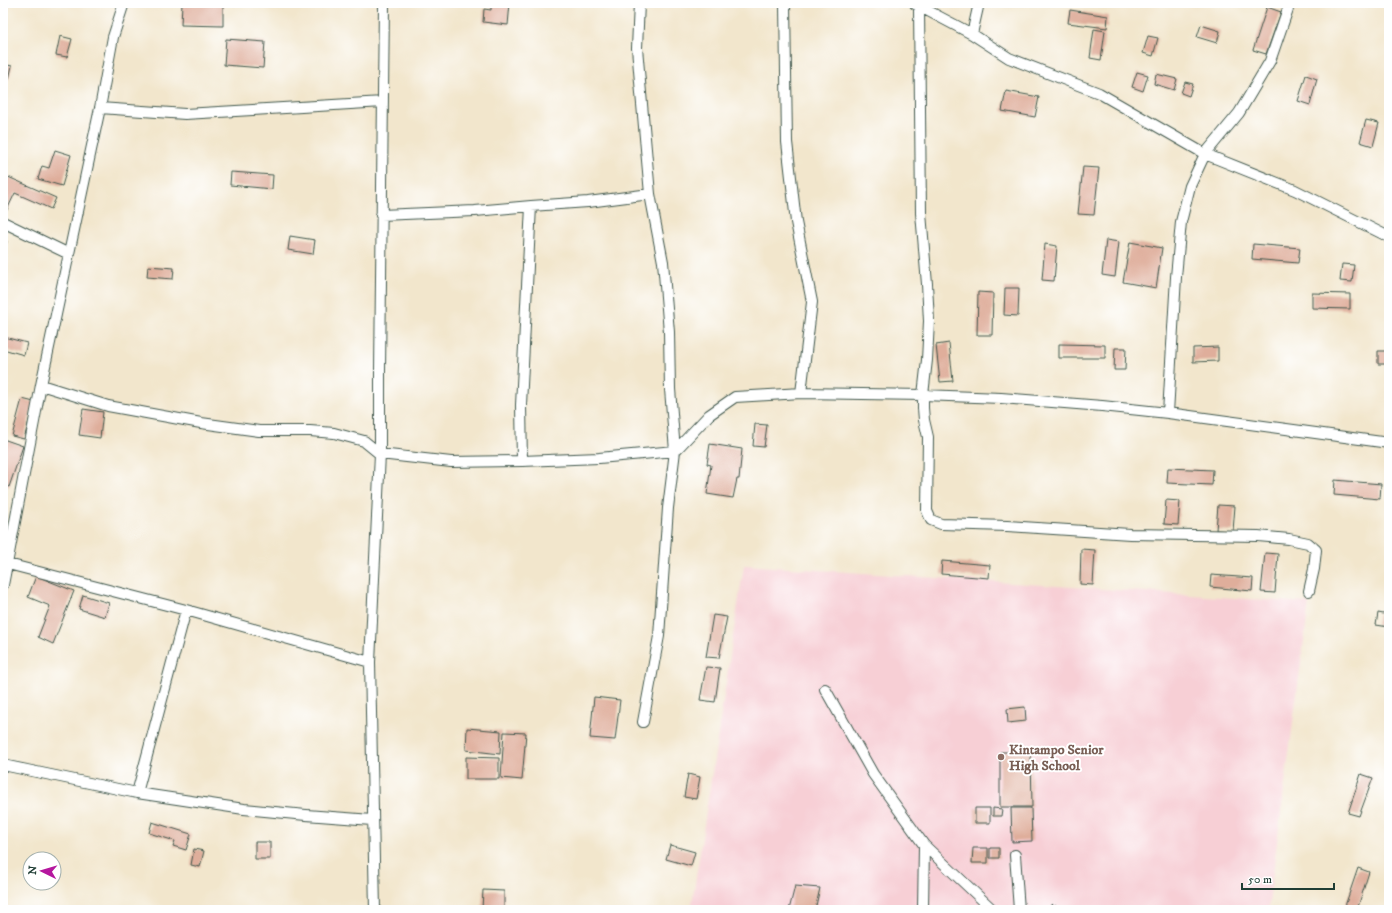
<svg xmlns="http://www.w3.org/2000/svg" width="1392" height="913" font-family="'IM FELL DW Pica',serif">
<rect width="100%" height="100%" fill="#fff"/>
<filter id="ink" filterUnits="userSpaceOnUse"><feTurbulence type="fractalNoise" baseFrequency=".025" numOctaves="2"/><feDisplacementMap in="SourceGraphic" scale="8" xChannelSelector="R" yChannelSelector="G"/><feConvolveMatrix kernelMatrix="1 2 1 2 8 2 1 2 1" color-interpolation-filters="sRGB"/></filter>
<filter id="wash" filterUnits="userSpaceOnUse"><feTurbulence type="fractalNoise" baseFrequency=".012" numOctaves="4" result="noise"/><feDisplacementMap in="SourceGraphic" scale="16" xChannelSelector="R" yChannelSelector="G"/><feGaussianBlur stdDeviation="0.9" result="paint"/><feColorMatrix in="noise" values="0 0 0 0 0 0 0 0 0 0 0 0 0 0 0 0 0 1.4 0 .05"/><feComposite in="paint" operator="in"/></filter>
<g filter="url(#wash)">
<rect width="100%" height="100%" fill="#f2e6cc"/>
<!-- built -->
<path fill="#f7cfd5" d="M744,565L1309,603L1268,910H691Z"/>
<g id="blocks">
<!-- building -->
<path fill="#dfae9b" d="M182,3H223V26L181,25Z
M491,3H510L508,25L483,22L484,9L491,10Z
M1267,7L1281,12L1266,54L1253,50Z
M1070,10L1108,16L1107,28L1068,23Z
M1201,25L1220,31L1217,43L1197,37Z
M1094,29L1105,31L1101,60L1090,58Z
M60,36L72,39L67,57L56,55Z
M1148,36L1158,38L1153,56L1143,53Z
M226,39L265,42L263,68L224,65Z
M3,64L12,66L9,79H3Z
M1137,72L1148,75L1143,91L1132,87Z
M1156,74L1177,79L1174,90L1154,84Z
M1306,75L1317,79L1310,105L1298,101Z
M1185,82L1193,84L1189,96L1181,93Z
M1006,91L1039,97L1035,117L1002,111Z
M1366,120L1379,123L1373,146L1360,142Z
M55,150L71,155L62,186L38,179L42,166L49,168Z
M1083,167L1099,168L1094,215L1078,214Z
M231,172L273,175L272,189L230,185Z
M6,176L56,198L51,209L15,193L6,212L3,211V184Z
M290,236L315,240L313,254L288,250Z
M3,240L7,241L4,257H3Z
M1106,240L1119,242L1115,277L1102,275Z
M1130,242L1162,248L1156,288L1123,282Z
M1045,244L1057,246L1054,281L1042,280Z
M1253,244L1300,248L1298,263L1252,259Z
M1342,264L1354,265L1352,282L1340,281Z
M148,266L174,268L173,279L147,277Z
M1005,288H1019L1018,316L1004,315Z
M978,292L993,293L992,335H977Z
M1312,293L1350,294V309L1312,308Z
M4,337L27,343L24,355L3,349Z
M949,343L953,381L940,382L936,345Z
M1059,344L1105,345V358H1059Z
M1218,347V361L1193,362V348Z
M1115,348H1126L1125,370H1114Z
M1378,351H1389V364H1378Z
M22,399L34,402L24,439L12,436Z
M83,409L103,412L100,438L79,435Z
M755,424L767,425L764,447L753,446Z
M3,439L23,446L9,487L3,484Z
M710,444L742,449L739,479H737L733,498L707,494L711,465L707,464Z
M1168,468L1213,470L1212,485L1167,483Z
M1335,480L1381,484L1380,499L1334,495Z
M1166,500L1180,501L1178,525L1164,524Z
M1218,505L1235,506L1233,531L1216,530Z
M1081,549L1095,550L1093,585L1080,584Z
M1265,553L1278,554L1275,593L1261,592Z
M942,561L990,565L989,578L941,574Z
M1211,575L1253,578L1252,591L1210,587Z
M36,576L74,591L53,644L38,637L50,606L28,597Z
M83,595L109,603L105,617L79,609Z
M1378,613L1389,615V627L1376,625Z
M713,615L727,617L719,658L706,657Z
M706,667L720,668L715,702L700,700Z
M594,697L620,700L615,740L590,738Z
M1025,707L1026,721L1008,723L1007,709Z
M467,728L501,731L500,754L466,750Z
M504,732L526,733L522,780L501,778Z
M1000,752H1031L1032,807H1000Z
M466,757L499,758V779H466Z
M688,774L700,777L696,799L684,797Z
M1361,774L1373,778L1359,816L1348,813Z
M975,808H990V823H975Z
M993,808L1002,809L1001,816H993Z
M1011,808H1031L1032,841L1012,842Z
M152,822L191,834L186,850L173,846L175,841L149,833Z
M255,842H270V859H255Z
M670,845L695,852L691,866L666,859Z
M973,848H988V863H972Z
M990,848H999V858H990Z
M194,849L204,851L200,867L191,865Z
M1358,868L1369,872L1357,910H1347L1344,909Z
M795,886L820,888L815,910H789Z
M483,890L504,891V910H482Z"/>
</g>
</g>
<g filter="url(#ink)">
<use href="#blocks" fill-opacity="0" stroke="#3f564b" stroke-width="1"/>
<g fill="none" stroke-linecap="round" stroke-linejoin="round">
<defs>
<path id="minor" d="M639,3L637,48L650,194L663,262L669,332L670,389L675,451
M785,3L787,142L796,222L812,302L801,393
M915,4L972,34L1009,58L1099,93L1205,154L1295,190L1389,237
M919,6L921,213L927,284L929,321L927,360L923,395V408L924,420L928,437L927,511L931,520L941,524L1007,526L1130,534L1258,536L1289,539L1308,543L1316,550L1314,569L1309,591
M972,34L979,3
M100,108L185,114L383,102
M381,215L475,211L531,206
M3,222L69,254
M41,385L108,406L201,423L259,431H310L334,433L364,441L380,454L451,462L522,461L599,458L675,451L668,508L659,636L643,722
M1168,413L1176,277L1181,222L1190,186L1205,154L1239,113L1270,61L1290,3
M675,451L709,415L735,397L801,393L923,395L1001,398L1102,406L1168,413L1389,443
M522,461L521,405L531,206L588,202L650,194
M8,564L186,610L370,662
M3,585L41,385L100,108L113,37L124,3
M825,689L873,774L924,845L923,910
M3,765L137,793L244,809L306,815L372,820
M137,793L186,610
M924,845L993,910
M1015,855L1019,910
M375,910L370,662L380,454V371L384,3"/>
</defs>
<!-- minor casing -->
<use href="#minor" stroke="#3f564b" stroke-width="12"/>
<!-- path -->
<path stroke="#3f564b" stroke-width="2" stroke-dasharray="3 3" stroke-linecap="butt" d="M1046,910L1053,904L1061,910"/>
<!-- minor -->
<use href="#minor" stroke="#fff" stroke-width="10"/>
</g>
</g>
<!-- markers -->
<circle fill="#8d6e63" stroke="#fff" stroke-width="1.5" cx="1001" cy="757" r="4"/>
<g text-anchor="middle" stroke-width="4" stroke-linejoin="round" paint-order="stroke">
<!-- education labels -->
<g font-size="14" font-weight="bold" fill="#785e54" stroke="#fff" text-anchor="start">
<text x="1009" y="754">Kintampo Senior<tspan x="1009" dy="16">High School</tspan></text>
</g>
</g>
<!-- margin -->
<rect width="1392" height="913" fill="none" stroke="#fff" stroke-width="16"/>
<!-- north arrow -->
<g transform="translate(42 871) rotate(275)"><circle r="19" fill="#ffffff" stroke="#a5b1ae"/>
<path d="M0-3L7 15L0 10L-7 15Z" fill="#b5179e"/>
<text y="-6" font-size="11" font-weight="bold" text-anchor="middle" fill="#1f3d34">N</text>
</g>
<!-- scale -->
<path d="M1242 883v6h92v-6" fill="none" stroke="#1f3d34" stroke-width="2"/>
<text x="1248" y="883" font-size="12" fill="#1f3d34" stroke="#ffffff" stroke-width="3" paint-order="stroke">50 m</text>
</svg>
